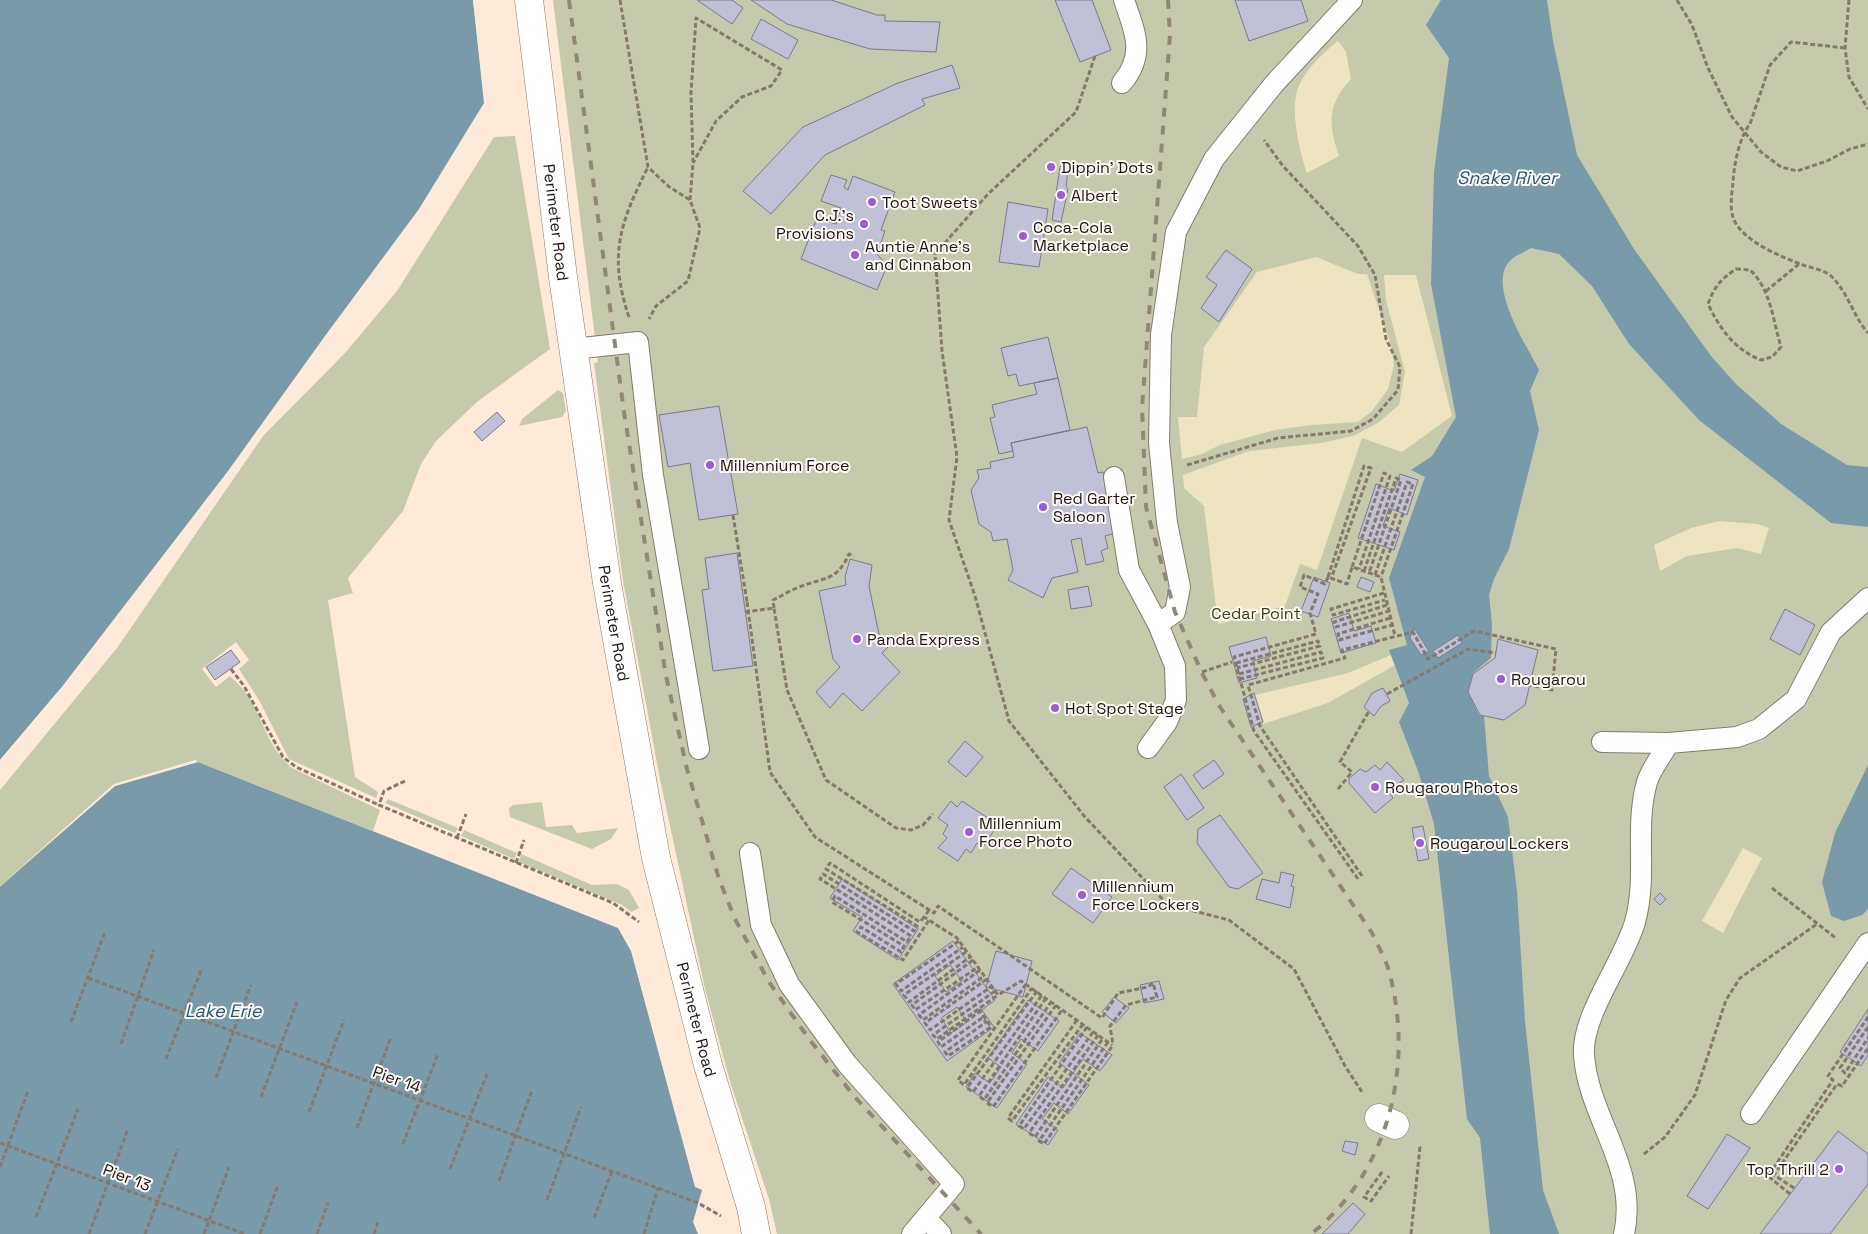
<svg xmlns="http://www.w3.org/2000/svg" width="1868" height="1234" font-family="'Space Grotesk',sans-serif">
<rect width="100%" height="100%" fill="#ffeada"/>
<!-- green -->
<path fill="#c6caad" d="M553,0H1868V1234H777L769,1199L731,1085L705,989L660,779L623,581L594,363L598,362Z
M515,136L550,349L478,401L436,441L421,464L403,511L348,578L353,593L328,600L355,777L378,792L376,798L289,759L259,700L239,669L249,660L236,642L202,669L216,687L230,676C238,683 245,691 251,700C263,723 271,751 292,768L380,810L373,831L198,762L0,887V790L117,648L263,436L345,353L397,291L494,137Z
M558,390L563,393L566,411L562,417L519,426L522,419Z
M388,799L458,828L455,833L385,803Z
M542,802L546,827L572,825L577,833L618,828L611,839L592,849L510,817L509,808L513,805Z
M464,830L517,853L514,859L461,836Z
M521,854L592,885L617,884L629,890L639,908L631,912L622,905L519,862Z"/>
<!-- sand -->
<path fill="#eee4bf" d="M1338,41L1346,52L1351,79C1327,105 1328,123 1339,156L1307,173C1299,150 1289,108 1299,85C1308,67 1323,53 1338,41Z
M1316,257L1358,274H1367L1391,345L1394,365L1388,389L1372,411L1358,422L1311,425L1275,430L1220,445L1202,454L1182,459L1178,417H1197L1204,347L1257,272Z
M1384,275H1416L1452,416L1402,452L1362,438L1317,570L1300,564L1285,606L1218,624L1204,506L1184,488L1183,475L1249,451L1321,443L1353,436L1378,423L1399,405L1405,372L1386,300Z
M1719,521L1757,524L1769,528L1761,554L1737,548L1687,556L1660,571L1654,545L1691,528Z
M1391,655L1395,665L1328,703L1263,724L1255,695L1348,673Z
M1743,848L1762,858L1723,933L1702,921Z"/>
<!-- water -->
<path fill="#799aa8" d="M0,0H473L484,103L419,209L325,336L228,471L61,688L0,760Z
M1441,0H1547L1553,41L1577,155L1634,249L1711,356L1736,384L1781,424L1847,465L1868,467V527L1831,523L1699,420L1629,344L1592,286L1559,254L1531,248C1525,252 1516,255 1511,260C1485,283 1527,346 1539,370L1530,391L1539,430L1509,549L1494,579L1489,595L1492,624L1491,658L1473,673L1468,692L1479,715L1484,716L1489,776L1508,817L1517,891L1525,1021L1543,1190L1559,1234H1490L1480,1138L1467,1119L1434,824L1418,771L1399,722L1409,703L1389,650L1407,645L1389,578L1425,477L1411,470L1432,456L1456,417L1431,284L1434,172L1449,58L1426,25Z
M198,762L618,928L631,951L695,1187L702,1190L693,1222L698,1234H0V887L115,786Z
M1868,765V909L1862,915L1844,921L1831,916L1822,882L1835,833Z"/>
<!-- pier -->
<path fill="#ffeada" d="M473,0H476L487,102L485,106Z
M61,688L63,689L0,763V760Z
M195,760L198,762L115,786L0,886L114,784Z"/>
<!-- building -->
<path fill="#c0c0d6" stroke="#7a7a8e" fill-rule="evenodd" d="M697,0H732L743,8L732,24Z
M751,0H831L877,15H885V21L940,22L936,52L870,49L787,24Z
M1055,0H1092L1111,50L1080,62Z
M1235,0H1301L1308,21L1249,41Z
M761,19L798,40L788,59L751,39Z
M952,65L960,88L922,99L925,105L825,155L771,214L743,191L803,127L898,83Z
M1048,162H1054L1053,173L1048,172Z
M1066,162L1071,168L1068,170L1066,186L1068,189L1061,222L1052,220L1060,167Z
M831,175L847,180L844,187L848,190L853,176L895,192L881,230L885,231L877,254L887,266L877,290L801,259L817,218L836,224L841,208L821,201Z
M1008,202L1048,209L1039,267L999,262Z
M1226,250L1252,269L1219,322L1201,308L1217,285L1206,277Z
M1048,337L1058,378L1019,386L1016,374L1008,376L1001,348Z
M1058,378L1070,430L1011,443L1013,451L999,454L990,418L995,417L992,405L1037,394L1034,383Z
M719,406L738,514L699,520L690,463L668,467L659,415Z
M497,412L505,421L482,441L474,432Z
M1087,427L1098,473L1103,472L1116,533L1105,536L1108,548L1101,551L1104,561L1086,565L1081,538L1071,540L1078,572L1052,578L1043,598L1008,580L1013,570L1007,539L993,541L991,532L979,524L971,490L979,478L977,470L991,468L990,462L1014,457L1011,443Z
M1400,474L1418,480L1407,515L1389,508L1383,526L1400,532L1394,550L1358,538L1376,484L1394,491Z
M737,553L753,666L713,671L702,590L709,589L705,558Z
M850,559L872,565L869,586L879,634L890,645L882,653L900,672L862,711L843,693L830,708L816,692L840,667L833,659L819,591L846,585L845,577Z
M1314,577L1330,583L1318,617L1301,611Z
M1361,577L1374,582L1370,592L1357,587Z
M1088,586L1092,606L1071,609L1068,590Z
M1785,609L1815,625L1800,655L1770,639Z
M1349,613L1354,631L1371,626L1376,643L1341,653L1331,619Z
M1414,628L1429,651L1421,655L1410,638Z
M1458,635L1462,643L1438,658L1433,651Z
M1266,637L1271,656L1253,661L1257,678L1239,683L1229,647Z
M1498,639L1538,650L1525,705L1504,720L1480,715L1468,692L1473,674L1495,658Z
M231,650L240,662L215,680L206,667Z
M1383,688L1390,701L1381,706L1374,716L1364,707L1372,693Z
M1254,693L1263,722L1251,727L1243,699Z
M965,741L983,757L966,777L948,762Z
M1214,760L1224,774L1203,789L1193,775Z
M1387,762L1404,780L1395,786L1397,789L1390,794L1393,798L1375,813L1349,783V779L1360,769L1366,772L1375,765L1380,770Z
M1181,774L1204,808L1187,820L1164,787Z
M951,801L957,807L962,801L994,822L991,827L995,829L983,847L977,843L971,853L966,849L958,861L938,848L947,838L943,834L948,825L938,818Z
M1220,815L1263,873L1238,889L1229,887L1197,843L1198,829Z
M1423,826L1429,859L1418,861L1412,828Z
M1071,868L1112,897L1093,923L1052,894Z
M1281,872L1294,875L1291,886L1294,887L1290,908L1256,899L1262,879L1279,883Z
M842,879L918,929L898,960L853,931L862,917L830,898Z
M1660,893L1666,899L1660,905L1654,899Z
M953,941L995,1000L982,1010L994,1027L947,1061L893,984ZM950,965L962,981L946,992L935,976ZM957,1007L967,1022L951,1033L941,1018Z
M996,951L1032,961L1023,997L986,987Z
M1159,981L1164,999L1144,1003L1140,985Z
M1114,997L1129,1008L1116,1023L1102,1012Z
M1028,1000L1059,1021L1038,1051L1021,1039L1012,1053L1027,1064L997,1108L966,1087L975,1073L990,1083L1001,1067L988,1058Z
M1868,1009V1055L1861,1066L1840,1052Z
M1080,1033L1112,1055L1100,1071L1083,1059L1073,1073L1059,1063Z
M1073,1073L1089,1085L1068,1114L1054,1103L1042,1119L1058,1130L1048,1145L1016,1124L1048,1077L1063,1088Z
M1838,1131L1868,1154V1184L1830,1234H1760Z
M1727,1134L1750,1148L1708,1209L1687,1196Z
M1345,1141L1358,1143L1355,1155L1342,1151Z
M1353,1203L1365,1214L1348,1234H1322Z"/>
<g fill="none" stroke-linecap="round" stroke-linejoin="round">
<defs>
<path id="service" d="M1122,83C1146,54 1135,32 1124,0
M573,349L638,342L653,475L699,749
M1114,477L1129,570L1158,624L1175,666L1176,700L1167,722L1148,748
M1158,624L1175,612L1180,587L1167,523L1159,443L1161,335L1176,232L1214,159L1274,84L1352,0
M1602,742L1669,743L1737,737L1759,729L1796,699L1831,632L1868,598
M750,853L761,925L789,984L847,1064L954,1184L912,1234
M1751,1114L1868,943
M926,1218L941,1234
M1624,1234C1639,1168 1588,1117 1584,1055C1581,1016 1624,961 1635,922C1648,875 1634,828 1647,782C1651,769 1662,755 1669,743"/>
<path id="pedestrian" d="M1379,1118L1395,1125"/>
<g id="minor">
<path id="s1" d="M529,0L563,277L607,583L656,858L708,1065L751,1207L756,1234"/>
</g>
</defs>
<!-- service casing -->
<use href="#service" stroke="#8b786a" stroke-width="22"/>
<!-- pedestrian casing -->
<use href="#pedestrian" stroke="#8b786a" stroke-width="29"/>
<!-- minor casing -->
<use href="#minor" stroke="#8b786a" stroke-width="29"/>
<!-- path -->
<path stroke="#86786d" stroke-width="3" stroke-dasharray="5 2.5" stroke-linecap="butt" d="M620,0L648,167L668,186L690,200L700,228L688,281L656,306L649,319
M1677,0L1692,25L1708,68L1732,117L1761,152L1781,167L1797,171L1827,161L1850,149L1868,144
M1849,0L1845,48L1849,77L1868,109
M1845,48L1791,42L1770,65L1750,124C1739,138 1734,165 1733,182C1732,194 1729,208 1734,220C1744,242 1782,257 1803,265C1811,268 1825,270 1831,276C1848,292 1853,316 1868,333
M1095,56L1076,112L988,194L935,254L942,351L957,457L949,520L975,596L1009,721L1085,817L1167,904L1229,920L1294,969L1345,1066L1362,1092
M690,200L693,163L691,93L696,18L782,70L771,86L742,97L716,121L693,163
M1736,269L1750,270C1771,289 1773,321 1781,347L1772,357L1761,360C1735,350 1720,329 1708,304C1714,287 1721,279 1736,269Z
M1766,291L1799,264
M629,317C608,255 620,223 648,167
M1187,465L1278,438L1351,431L1373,419L1398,390L1400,367L1386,339L1375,275L1358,246L1283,166L1264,140
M733,515L747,602
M1352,567L1384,473L1390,476L1359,569
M1364,571L1396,478L1401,480L1369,573
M1375,575L1407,482L1413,484L1381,577
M1328,577L1364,466L1371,468L1331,579
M1384,593L1331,609L1333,615L1385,600
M1387,605L1334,622L1336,627L1389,611
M774,608L773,600C782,596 792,589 802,586C825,577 837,581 849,554L854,556
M745,612L774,608L787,690L826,780L896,828L911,830L923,825L933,814
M1390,618L1338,634L1339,640L1392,625
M750,624L770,772L815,837L934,913L938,906L1102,1018L1118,993L1148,987L1153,983L1157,997L1126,1005L1110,1026L1113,1045
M1236,663L1318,641L1320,646L1237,668
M231,669L244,686L283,757L296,767L379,805
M1202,672L1232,662
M1239,674L1321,652L1323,658L1240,679
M1387,694L1468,649L1496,653
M405,781L384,791L379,805L613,903L639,922
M1338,789L1352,772L1340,762L1369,711
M457,838L466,814
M516,863L524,840
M1362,876L1260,726L1248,685L1345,658L1342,650L1413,632L1428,659L1474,631L1556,649L1552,690L1530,685
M1358,879L1254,731L1234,657L1316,634L1310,613L1318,594L1300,587L1304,575L1325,584L1328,577L1347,584L1352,567L1381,577L1395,636
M1772,888L1837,939
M929,910L924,917L957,938L998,995L1021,981L1112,1045
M924,917L920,922L830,863L826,869L917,926L914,931L823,874L820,879L911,936L907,942L835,896L832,902L904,946L901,952L861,927L857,932L903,960L929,920
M959,941L896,984L901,991L963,947
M966,952L904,995L909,1002L970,957
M973,960L912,1005L915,1010L978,967
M980,970L919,1015L923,1020L984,976
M88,978L698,1203L721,1216
M987,979L925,1023L930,1030L992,986
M1026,984L958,1080L964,1085L1032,988
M995,991L933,1035L937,1039L998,995
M1037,991L967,1088L973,1092L1042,995
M1046,998L979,1096L984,1100L1051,1002
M1056,1005L987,1103L993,1107L1062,1010
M977,1010L979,1012L938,1042L941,1047L982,1018L986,1022L945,1052L948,1056L991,1027L979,1009
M1077,1020L1008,1118L1012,1121L1083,1024
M71,1022L105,932
M1087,1027L1019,1126L1024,1129L1093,1032
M1868,1027L1840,1068L1845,1073L1868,1038
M1098,1035L1029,1133L1035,1137L1103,1038
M1108,1042L1039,1141L1044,1144L1113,1045
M121,1044L154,950
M166,1059L202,968
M216,1078L251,985
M261,1097L297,1002
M309,1112L344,1020
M357,1128L391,1037
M0,1143L245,1234
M403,1144L438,1054
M1644,1154L1665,1137L1695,1095L1726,1000L1740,978L1817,924
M0,1167L28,1091
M450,1169L487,1074
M1382,1172L1364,1197L1371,1201L1389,1176
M499,1181L532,1090
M1794,1188L1774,1175L1837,1084L1842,1086L1868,1048
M1790,1194L1768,1176L1833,1080L1828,1076L1868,1017
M547,1200L581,1107
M36,1217L78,1109
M594,1218L612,1171
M89,1234L128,1129
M145,1234L178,1149
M204,1234L229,1167
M260,1234L278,1185
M317,1234L328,1203
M374,1234L378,1222
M644,1234L658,1188
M1411,1234L1420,1147L1418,1146"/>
<!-- service -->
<use href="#service" stroke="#fff" stroke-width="20"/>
<!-- pedestrian -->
<use href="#pedestrian" stroke="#fff" stroke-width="28"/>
<!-- minor -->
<use href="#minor" stroke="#fff" stroke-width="28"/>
<!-- rail -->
<path stroke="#938579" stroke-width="4" stroke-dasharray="9 9" stroke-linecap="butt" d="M569,0L624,412L666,676L687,769L719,879L735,919L769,982L809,1039L854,1096L981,1234
M1168,0L1170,35L1142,408L1146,507L1175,612L1202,673L1220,707L1372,933C1378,946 1387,961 1390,975C1414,1068 1388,1173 1311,1234"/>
<!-- path-bridge -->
<path stroke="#86786d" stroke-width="3" stroke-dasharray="5 2.5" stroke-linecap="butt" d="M747,602L750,624"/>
</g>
<!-- markers -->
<g fill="#9a5dd4" stroke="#fffaf7" stroke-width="2">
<circle cx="1051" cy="167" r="5"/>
<circle cx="1061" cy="195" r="5"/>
<circle cx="872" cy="202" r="5"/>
<circle cx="864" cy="224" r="5"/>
<circle cx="1023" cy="236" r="5"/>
<circle cx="855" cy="255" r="5"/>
<circle cx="710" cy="465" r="5"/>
<circle cx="1043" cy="507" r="5"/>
<circle cx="857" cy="639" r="5"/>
<circle cx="1501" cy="679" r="5"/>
<circle cx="1055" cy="708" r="5"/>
<circle cx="1375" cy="787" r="5"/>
<circle cx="969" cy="832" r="5"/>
<circle cx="1420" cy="843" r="5"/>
<circle cx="1082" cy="895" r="5"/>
<circle cx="1839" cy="1169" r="5"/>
</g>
<g text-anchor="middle" stroke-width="4" stroke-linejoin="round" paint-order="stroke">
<!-- poi labels -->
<g font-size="16" fill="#1c150f" stroke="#fffaf7" text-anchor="start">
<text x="1061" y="173">Dippin' Dots</text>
<text x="1071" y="201">Albert</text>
<text x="882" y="208">Toot Sweets</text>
<text x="854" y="221" text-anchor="end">C.J.'s<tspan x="854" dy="18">Provisions</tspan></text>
<text x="1033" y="233">Coca-Cola<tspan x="1033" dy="18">Marketplace</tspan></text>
<text x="865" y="252">Auntie Anne's<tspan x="865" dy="18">and Cinnabon</tspan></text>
<text x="720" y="471">Millennium Force</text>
<text x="1053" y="504">Red Garter<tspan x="1053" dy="18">Saloon</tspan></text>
<text x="867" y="645">Panda Express</text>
<text x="1511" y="685">Rougarou</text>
<text x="1065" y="714">Hot Spot Stage</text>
<text x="1385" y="793">Rougarou Photos</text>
<text x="979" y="829">Millennium<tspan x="979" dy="18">Force Photo</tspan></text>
<text x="1430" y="849">Rougarou Lockers</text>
<text x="1092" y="892">Millennium<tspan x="1092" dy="18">Force Lockers</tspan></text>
<text x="1829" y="1175" text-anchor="end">Top Thrill 2</text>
</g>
<!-- street labels -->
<g font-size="16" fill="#1c150f" stroke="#fffaf7">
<text dy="6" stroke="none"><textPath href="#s1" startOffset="224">Perimeter Road</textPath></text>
<text dy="6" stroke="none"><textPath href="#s1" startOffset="629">Perimeter Road</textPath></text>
<text dy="6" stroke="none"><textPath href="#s1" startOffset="1034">Perimeter Road</textPath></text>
<text transform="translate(397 1079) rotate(20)" y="6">Pier 14</text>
<text transform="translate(127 1177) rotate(21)" y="6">Pier 13</text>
</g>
<!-- park labels -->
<g font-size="16" fill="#3c400b" stroke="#fffaf7">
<text x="1256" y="619">Cedar Point</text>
</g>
<!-- water labels -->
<g font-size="18" font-style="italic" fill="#1c5a71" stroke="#fffaf7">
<text x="1507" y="184">Snake River</text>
<text x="223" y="1017">Lake Erie</text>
</g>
</g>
</svg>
